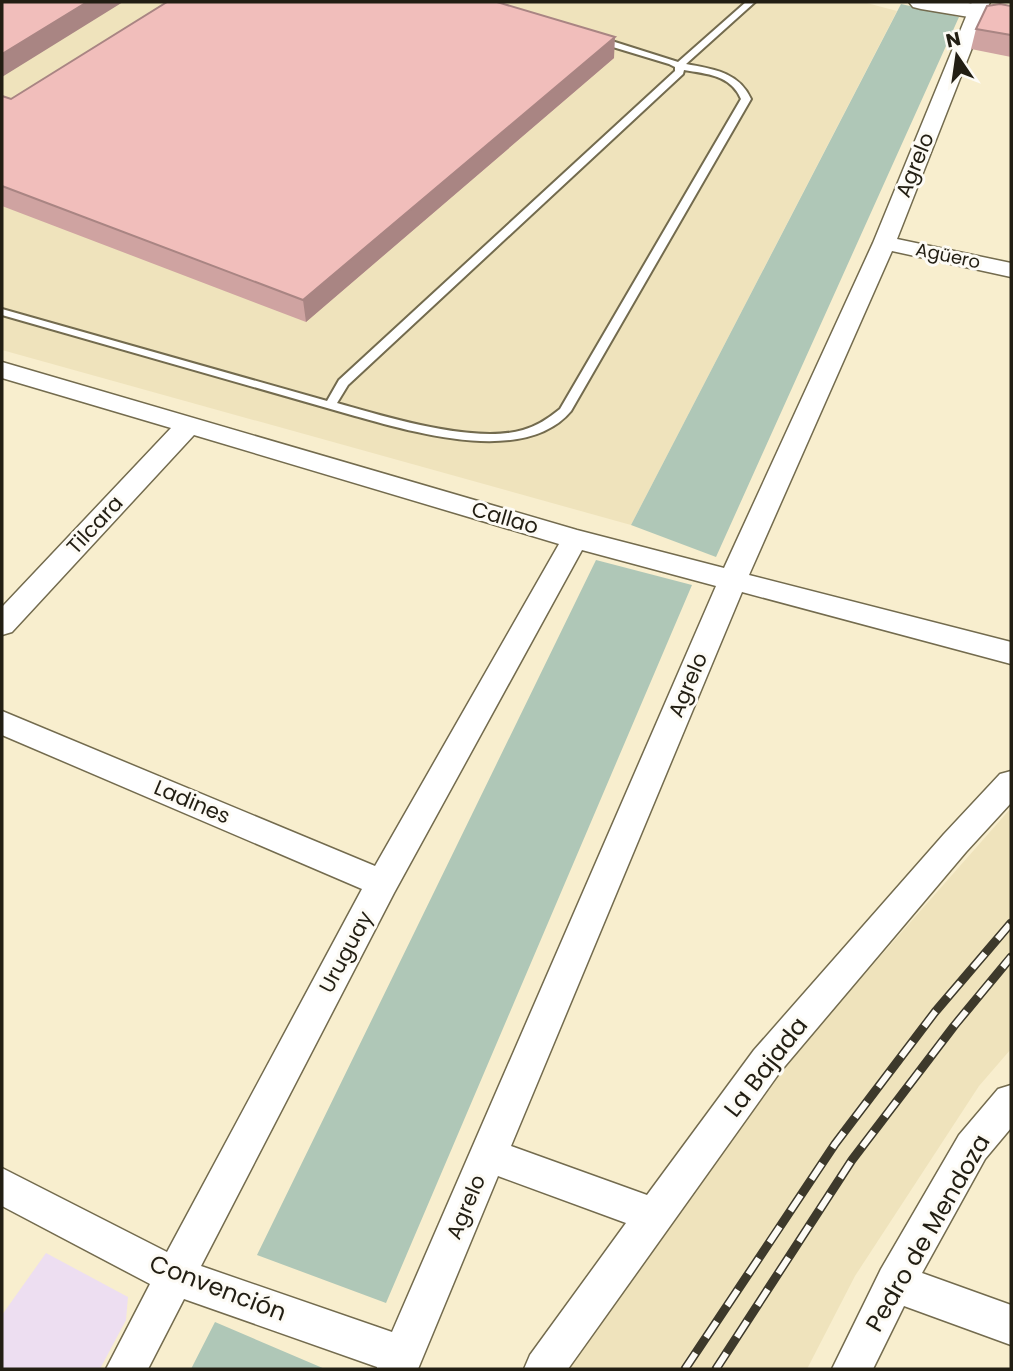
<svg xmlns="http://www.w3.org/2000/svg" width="1013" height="1371" font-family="Poppins,sans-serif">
<rect width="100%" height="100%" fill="#f8eece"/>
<!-- commercial -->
<path fill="#eddef1" d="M46,1253L128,1297L126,1320L100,1369H2V1315Z"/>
<!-- built -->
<path fill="#efe3bc" d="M2,2H863L897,11L631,525L2,350Z
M1011,808V1049L979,1086L855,1276L807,1369H563L796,1052Z"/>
<!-- green -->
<path fill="#afc7b7" d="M901,4L959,17L716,557L631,525Z
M596,560L692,585L386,1303L257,1255Z
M215,1322L325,1369H191Z"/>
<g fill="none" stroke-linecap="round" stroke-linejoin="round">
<defs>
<path id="service" d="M746,2H755L686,64C713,69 739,72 751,99L571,411C525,466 413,432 355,416L2,315V309L327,401L339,380L675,71V67L669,64L593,41V37H599L678,62ZM684,70C707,74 731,75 741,99L560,409C549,418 537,426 523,430C473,444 387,417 337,403L348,385L683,74Z"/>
<path id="minor" d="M972,2H990L897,239L1011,263V277L892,251L749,575L1011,642V664L742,592L511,1146L647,1195L754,1050L944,834L1000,774L1011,771V803L966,852L780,1072L568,1369H524L530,1355L626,1223L498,1176L418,1369H377V1367L184,1299L148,1369H106L150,1284L2,1206V1168L167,1252L362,889L2,735V711L375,866L559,544L194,435L12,632L2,635V607L171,428L2,378V362L577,530L724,568L873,243ZM582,550L716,586L392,1332L201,1266L394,893Z
M1011,1085V1128L985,1159L922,1273L1011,1305V1345L904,1306L873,1369H832L881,1269L959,1135L998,1089Z"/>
<path id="tertiary" d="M909,2H962L1011,10V24L921,9L913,7Z"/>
</defs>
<!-- service casing -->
<use href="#service" stroke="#736b4e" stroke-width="4"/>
<!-- minor casing -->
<use href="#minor" stroke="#736b4e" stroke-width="3"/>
<!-- tertiary casing -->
<use href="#tertiary" stroke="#736b4e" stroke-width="3"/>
<!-- service -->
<use href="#service" fill="#fff" fill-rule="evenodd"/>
<!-- minor -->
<use href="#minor" fill="#fff" fill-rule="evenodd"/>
<!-- tertiary -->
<use href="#tertiary" fill="#fff" fill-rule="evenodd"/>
<defs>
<path id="rail" d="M685,1369L835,1144L935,1012L1011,923
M716,1369L852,1160L954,1026L1011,957"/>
</defs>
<!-- rail casing -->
<use href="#rail" stroke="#3d392b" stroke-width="9"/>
<!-- rail -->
<use href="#rail" stroke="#fdfbf5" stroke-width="6" stroke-dasharray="19" stroke-linecap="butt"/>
</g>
<!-- wall -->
<path fill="#cfa3a1" d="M1011,6V57L971,49L976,29Z
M614,58L306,322L2,206V96L11,99Z"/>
<!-- shaded-wall -->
<path fill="#a98583" d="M87,2H123L2,77V54Z
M615,37L614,58L306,322L303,300Z"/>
<!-- building -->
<path fill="#f1bebb" stroke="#a98583" stroke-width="2" d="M2,2H87L2,54Z
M167,2H497L615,37L303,300L2,186V96L11,99Z
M1000,4L1011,6V35L976,29L987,6Z"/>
<g text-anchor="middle" stroke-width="6" stroke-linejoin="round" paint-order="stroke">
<!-- far-street labels -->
<g font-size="18" fill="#221e13" stroke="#fdfbf5">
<text transform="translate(948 256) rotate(12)" y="6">Agüero</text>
</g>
<!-- street labels -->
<g font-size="21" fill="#221e13" stroke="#fdfbf5">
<text transform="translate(915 165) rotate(-68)" y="7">Agrelo</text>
<text transform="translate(505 518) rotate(16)" y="7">Callao</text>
<text transform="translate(95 525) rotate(-47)" y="7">Tilcara</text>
<text transform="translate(688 685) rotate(-67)" y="7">Agrelo</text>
<text transform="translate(192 802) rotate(23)" y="7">Ladines</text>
<text transform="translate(346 952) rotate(-62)" y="7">Uruguay</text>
<text transform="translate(466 1207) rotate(-67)" y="7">Agrelo</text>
</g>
<!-- near-street labels -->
<g font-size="24" fill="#221e13" stroke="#fdfbf5">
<text transform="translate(766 1067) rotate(-52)" y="8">La Bajada</text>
<text transform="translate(928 1233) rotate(-60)" y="8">Pedro de Mendoza</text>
<text transform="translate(218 1288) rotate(21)" y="8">Convención</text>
</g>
</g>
<!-- border -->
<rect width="1013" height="1371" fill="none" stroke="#221e13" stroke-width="7"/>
<!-- north arrow -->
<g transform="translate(957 56) rotate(347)" stroke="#fdfbf5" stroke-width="5" paint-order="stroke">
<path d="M0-5L12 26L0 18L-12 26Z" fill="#221e13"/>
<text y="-10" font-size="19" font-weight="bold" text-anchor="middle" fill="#221e13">N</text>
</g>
</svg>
